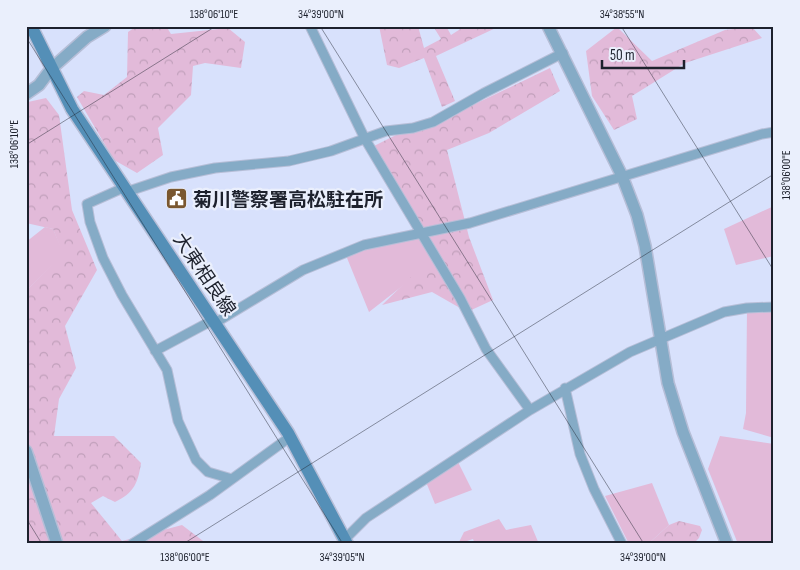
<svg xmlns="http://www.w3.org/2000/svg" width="800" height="570" font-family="'Sofia Sans Condensed','Noto Sans JP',sans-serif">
<defs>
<pattern id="forest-crowns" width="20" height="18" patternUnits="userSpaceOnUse" patternTransform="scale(1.25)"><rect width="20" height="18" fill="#e2bad9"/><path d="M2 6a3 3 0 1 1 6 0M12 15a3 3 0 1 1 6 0" fill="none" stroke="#c1a0bb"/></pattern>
</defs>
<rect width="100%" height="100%" fill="#d8e1fc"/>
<!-- green -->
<path fill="#e2bad9" d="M774,206V256L736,265L724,229Z
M45,227L53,229L64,254L26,291V242Z
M422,233L437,259L369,312L345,253Z
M774,306V438L743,429L746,413L747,308Z
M720,436L774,444V544H738L708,469Z
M458,462L472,490L435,504L426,482Z
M652,483L669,525L648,544H629L605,496Z
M499,519L506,530L531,525L539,544H475L473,539L458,544L464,532Z"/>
<!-- forest -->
<path fill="url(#forest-crowns)" d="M137,26H166L171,34L228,28L245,42L241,68L205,63L193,66L191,95L158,128L163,155L137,173L114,160L77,97L84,91L104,95L127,77L128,32Z
M379,26H418L424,48L441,39L433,26H446L451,35L465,26H500L436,56L455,101L442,107L424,58L399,68L387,65Z
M617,27L652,61L725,30L752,27L762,38L685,63L632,96L637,119L614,130L592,96L586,51Z
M550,68L560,91L489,133L447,150L469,237L493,300L467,312L432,292L382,305L414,274L437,259L370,148L402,132L454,114Z
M46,98L59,115L72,210L97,270L65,326L76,368L59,399L54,436H114L141,463C138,483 134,493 115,502L103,496L91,503L122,541L182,525L207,544H26V291L63,254L53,229L26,223V110L28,102Z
M679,521L700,526L702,530L699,538L693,544H648L669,525Z"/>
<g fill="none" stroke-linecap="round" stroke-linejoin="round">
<defs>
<path id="minor" d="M310,26L365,139L460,298L486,349L530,410
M123,188L87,204L90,222L103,258L122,295L167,370L178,421L196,460L208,472L232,479
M126,192L171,177L215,168L289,161L331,151L386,131L413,128L433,122L484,93L563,53
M215,323L303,270L364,245L470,223L762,134L774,132
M155,351L213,320
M565,388L580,454L594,489L622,544
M345,539L366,518L530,410L630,352L724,312L747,308L774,307
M132,544L210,495L290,437"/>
<path id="tertiary" d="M548,26L622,176L637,215L645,246L668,383L683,432L727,544
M26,94L39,85L51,69L87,37L105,26
M26,451L57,544"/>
<path id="secondary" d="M31,26L72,109L288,433L347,544"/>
</defs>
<!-- minor casing -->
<use href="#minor" stroke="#b6bed7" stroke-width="11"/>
<!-- tertiary casing -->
<use href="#tertiary" stroke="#b6bed7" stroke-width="14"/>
<!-- secondary casing -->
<use href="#secondary" stroke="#b6bed7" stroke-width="15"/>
<!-- minor -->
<use href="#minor" stroke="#85abc6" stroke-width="9"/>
<!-- tertiary -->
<use href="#tertiary" stroke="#85abc6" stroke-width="11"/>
<!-- secondary -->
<use href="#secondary" stroke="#548fb7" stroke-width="12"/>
</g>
<!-- ticks -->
<path fill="none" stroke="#1d212d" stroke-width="1" stroke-opacity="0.45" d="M320,26L644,544M621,26L774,271M26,37L343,544M26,145L216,26M26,518L42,544M183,544L774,174"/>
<!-- icons -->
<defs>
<symbol id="civic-square" viewBox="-11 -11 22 22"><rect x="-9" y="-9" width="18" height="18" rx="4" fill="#7a572f" stroke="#eaeffc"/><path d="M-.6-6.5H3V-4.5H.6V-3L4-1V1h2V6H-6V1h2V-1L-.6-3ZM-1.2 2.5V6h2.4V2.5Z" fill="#fff"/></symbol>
</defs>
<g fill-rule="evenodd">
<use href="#civic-square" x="164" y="186" width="25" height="25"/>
</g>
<g text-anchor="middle" stroke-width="4.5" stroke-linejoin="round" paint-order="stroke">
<!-- poi labels -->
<g font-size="19" font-weight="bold" fill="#1d212d" stroke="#eaeffc" text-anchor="start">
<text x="193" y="206">菊川警察署高松駐在所</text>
</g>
<!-- street labels -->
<g font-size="19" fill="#1d212d" stroke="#eaeffc">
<text transform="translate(205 274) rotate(56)" y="7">大東相良線</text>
</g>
</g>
<!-- border -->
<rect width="800" height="570" fill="none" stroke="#eaeffc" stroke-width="55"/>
<!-- scale -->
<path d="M602 60v8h82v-8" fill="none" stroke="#1d212d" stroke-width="2.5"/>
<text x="610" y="60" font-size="15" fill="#1d212d" stroke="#eaeffc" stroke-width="4" paint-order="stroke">50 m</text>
<rect x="28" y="28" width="744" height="514" fill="none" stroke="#1d212d" stroke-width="2"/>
<g font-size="12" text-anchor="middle" fill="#1d212d">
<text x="214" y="18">138°06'10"E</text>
<text x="321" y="18">34°39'00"N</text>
<text x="622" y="18">34°38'55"N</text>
<text transform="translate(14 144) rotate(-90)" y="4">138°06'10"E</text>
<text transform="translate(786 175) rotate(-90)" y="4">138°06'00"E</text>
<text x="185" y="561">138°06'00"E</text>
<text x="342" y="561">34°39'05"N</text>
<text x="643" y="561">34°39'00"N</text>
</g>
</svg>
